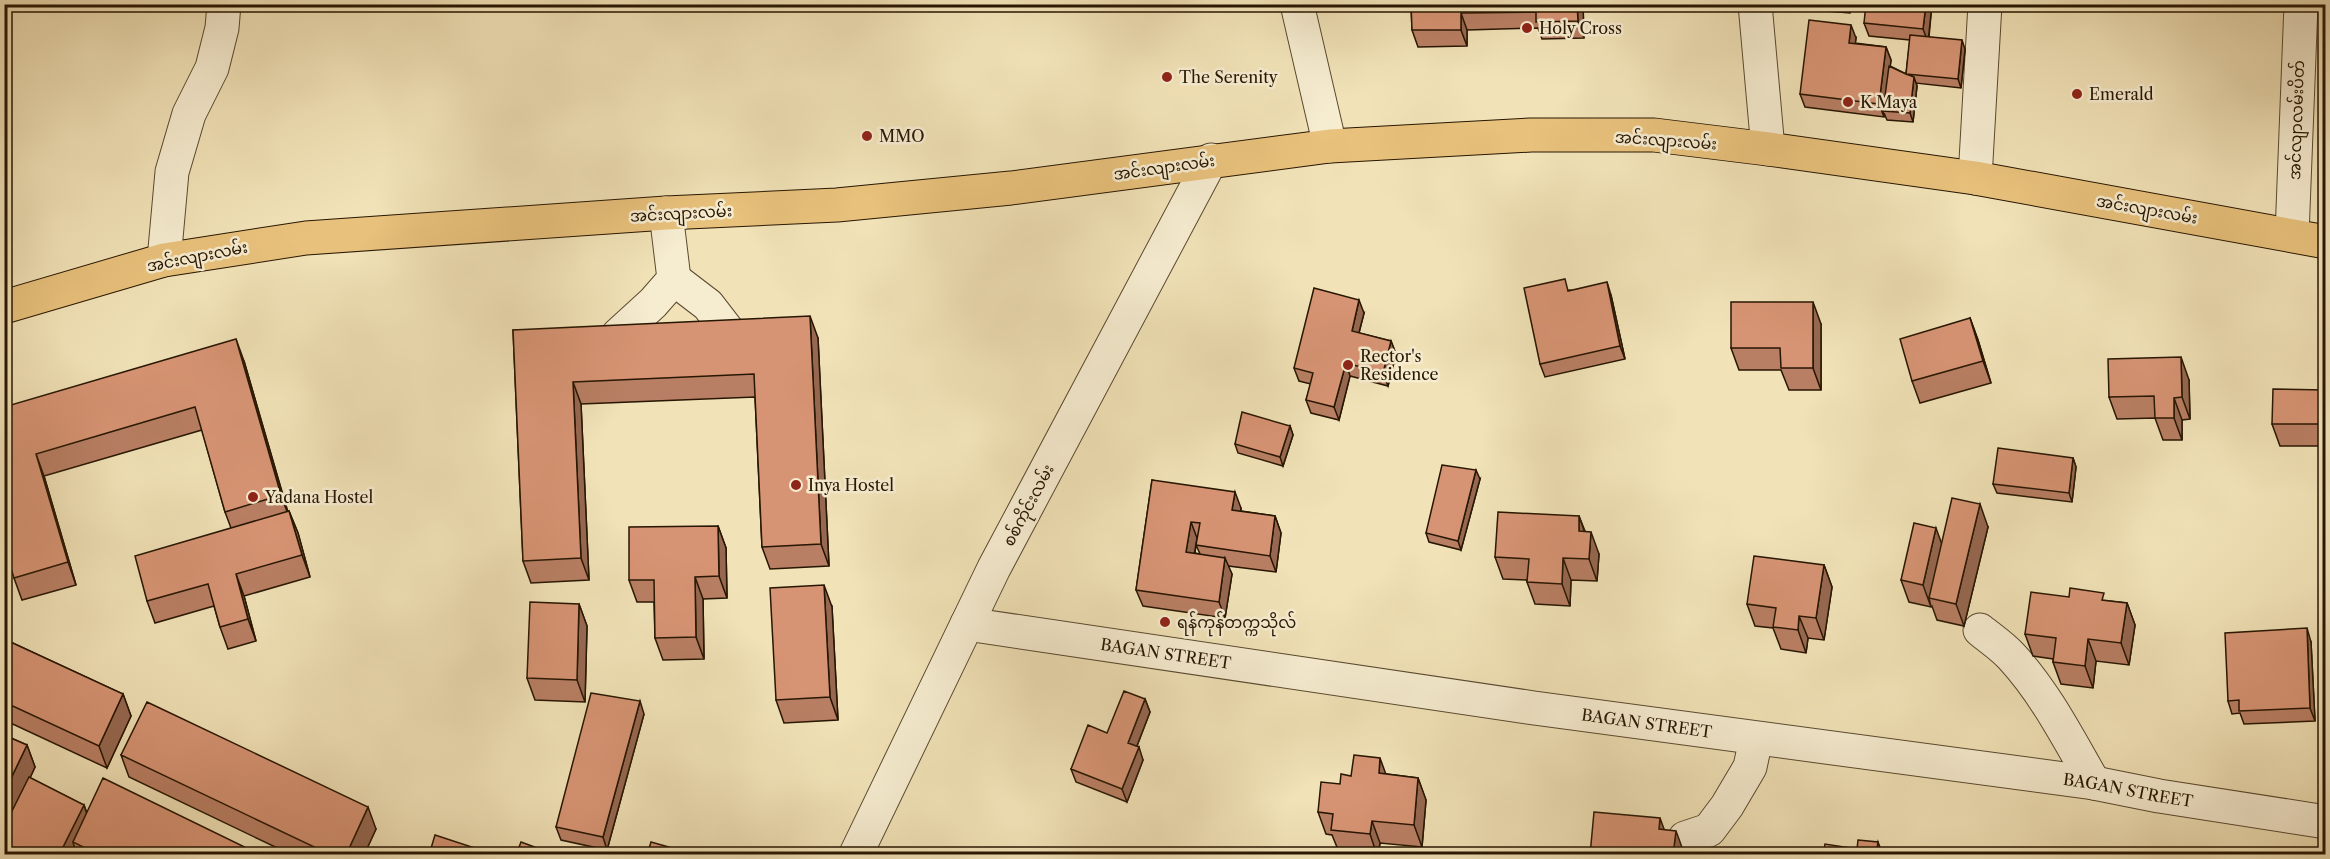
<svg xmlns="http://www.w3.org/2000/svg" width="2330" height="859" font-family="'Libre Caslon Text','Noto Sans Myanmar',serif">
<rect width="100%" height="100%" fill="#f1e2b7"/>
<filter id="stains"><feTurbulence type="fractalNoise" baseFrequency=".00333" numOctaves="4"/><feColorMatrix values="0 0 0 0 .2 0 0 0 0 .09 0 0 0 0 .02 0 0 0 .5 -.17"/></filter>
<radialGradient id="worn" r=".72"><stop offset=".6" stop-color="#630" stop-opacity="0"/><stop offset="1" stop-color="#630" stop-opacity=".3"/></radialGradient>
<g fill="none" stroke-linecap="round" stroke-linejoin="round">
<defs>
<g id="minor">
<path d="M1297,4L1330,146"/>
<path d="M1755,4L1768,149"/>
<path d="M1975,178L1985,4"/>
<path d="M2292,235L2301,4"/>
<path d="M164,260L172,172L189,114L212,68L222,28L224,4"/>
<path d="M674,279L708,305L728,331"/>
<path d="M618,335L653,303L674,279L666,213"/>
<path id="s1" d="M967,624L1534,708L2094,783L2159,796L2326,822"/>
<path d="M1980,630C1991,639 2003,647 2012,657C2046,694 2069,740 2094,783"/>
<path d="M1685,838L1709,830L1727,806L1750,767L1756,739"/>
<path d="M856,854L994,568L1211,160"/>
</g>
<path id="major" d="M4,307L164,260L306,238L666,213L837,205L1011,188L1330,146L1531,135H1654L1768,149L1975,178L2326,242"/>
</defs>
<!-- minor casing -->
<use href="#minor" stroke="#5a492f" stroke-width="35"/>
<!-- major casing -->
<use href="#major" stroke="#271602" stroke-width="35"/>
<!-- minor -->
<use href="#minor" stroke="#f6ecd0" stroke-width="33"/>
<!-- major -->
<use href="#major" stroke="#e8c17c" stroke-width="33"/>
</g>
<!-- wall -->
<path fill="#b97f64" stroke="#271602" stroke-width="1.5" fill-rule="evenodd" d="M1411,4H1583L1584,38L1542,39L1538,28L1467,30V46L1418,47L1412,30Z
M1812,4H1851L1850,13L1814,10Z
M1932,4L1929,37L1965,49L1961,88L1916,83L1917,86L1913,122L1887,120L1884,113V117L1805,107L1800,94L1856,38L1855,43L1886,47L1891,60L1890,66L1906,74L1910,40L1869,36L1864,23Z
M1569,290L1611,295L1625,359L1545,377L1540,364Z
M1364,313L1359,333L1391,341L1396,354L1388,386L1350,376L1339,420L1311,413L1306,400L1311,384L1299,381L1294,368Z
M1970,318L1978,340L1991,383L1920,403L1912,381Z
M1821,324V390H1789L1781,370H1739L1731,348Z
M513,330L818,338L829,566L770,569L762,547L755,397L581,404L589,580L531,583L523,561Z
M244,361L288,512L289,511L298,533L310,577L244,596L256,641L228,649L220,627L214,606L155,623L147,601L231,528L225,512L202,430L44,476L76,585L22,600L14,578L4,407Z
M2189,380L2190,419L2182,420V440H2163L2155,418L2117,419L2109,397Z
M2325,390V446H2280L2272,424Z
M1290,426L1293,435L1283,466L1238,453L1235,444Z
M2073,458L2076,467L2072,502L1997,493L1993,484Z
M1480,479L1461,550L1429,542L1426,533Z
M1152,480L1241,508V511L1275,516L1281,533L1276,572L1228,566L1232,574L1225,618L1143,606L1136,590ZM1197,538L1196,545L1200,554L1195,553Z
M1579,516L1585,531L1599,554L1597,581L1571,580L1570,606L1535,604L1527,582V580L1503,579L1495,557Z
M718,526L726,548L727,598L703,599L704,659L663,660L655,638L654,602H637L629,580Z
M1988,527L1964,626L1937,620L1932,606L1931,607L1909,602L1901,580L1942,543Z
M1824,565L1832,587L1824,640L1808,638L1806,653L1781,649L1773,628L1755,626L1747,604Z
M2069,597L2127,603L2135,625L2129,665L2096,661L2093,688L2061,684L2053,662V659L2033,656L2025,634Z
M579,604L587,626L585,702L535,700L527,678Z
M832,607L838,720L784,723L776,700Z
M4,639L123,694L131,716L107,768L4,720Z
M2311,642L2315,721L2244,724L2240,713L2232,714L2228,701Z
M1145,699L1150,712L1137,746L1143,760L1127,802L1076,782L1071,769L1107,733Z
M644,714L607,850L561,840L556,827Z
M4,735L27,745L35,767L30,778L84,805L87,813L261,855H77L74,846L4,821Z
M121,755L376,829L364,855H292L129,777Z
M1386,774L1418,778L1426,800L1422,847L1380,843L1378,855H1360L1339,852L1332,835L1326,834L1318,812L1340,784L1351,776Z"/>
<!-- shaded-wall -->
<path fill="#966851" stroke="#271602" stroke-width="1.5" d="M1577,4H1583L1584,38L1578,21Z
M1847,4H1851L1850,13Z
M1926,4H1932L1928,42L1923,29Z
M1461,13L1467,30V46L1461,30Z
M1851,25L1856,38L1854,56L1849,43Z
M1962,40L1965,49L1961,88L1958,79Z
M1886,47L1891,60L1885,111H1883L1884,117L1879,104Z
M1914,77L1917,86L1913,122L1910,113Z
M1607,282L1611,295L1625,359L1620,346Z
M1359,300L1364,313L1356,344L1352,331Z
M1813,302L1821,324V390L1813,368Z
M810,316L818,338L829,566L821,544Z
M1970,318L1978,340L1991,383L1983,361Z
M236,339L244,361L289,517L281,495Z
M1391,341L1396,354L1388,386L1383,373Z
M2181,357L2189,380L2190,419L2182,397Z
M1346,363L1350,376L1339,420L1334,407Z
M573,382L581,404L589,580L581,558Z
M2174,398L2182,420V440L2174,418Z
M1290,426L1293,435L1283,466L1280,457Z
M36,454L44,476L76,585L68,562Z
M2073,458L2076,467L2072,502L2069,493Z
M1476,470L1480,479L1461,550L1458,541Z
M1235,492L1241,508L1238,527L1232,510Z
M1980,504L1988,527L1964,626L1956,604Z
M289,511L298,533L310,577L302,555Z
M1275,516L1281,533L1276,572L1270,556Z
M1579,516L1587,539L1579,531Z
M1191,522L1197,538L1192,568L1186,552Z
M718,526L726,548L727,598L719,576Z
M1936,528L1944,550L1929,598L1931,607L1923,585Z
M1591,532L1599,554L1597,581L1589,559Z
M1225,558L1232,574L1225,618L1219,602Z
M1563,558L1571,580L1570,606L1562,584Z
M1824,565L1832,587L1824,640L1816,618Z
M236,574L244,596L256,641L248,619Z
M695,577L703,599L704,659L696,637Z
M824,585L832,607L838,720L830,697Z
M2127,603L2135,625L2129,665L2121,643Z
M579,604L587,626L585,702L577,680Z
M1799,616L1808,638L1806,653L1798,630Z
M2307,628L2311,642L2315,721L2310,708Z
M2088,639L2096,661L2093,688L2085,666Z
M123,694L131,716L107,768L99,746Z
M1145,699L1150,712L1133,756L1128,743Z
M640,701L644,714L607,850L603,837Z
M27,745L35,767L9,823L4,810V793Z
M1139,747L1143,760L1127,802L1122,789Z
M1380,758L1388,780L1379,773Z
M1418,778L1426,800L1422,847L1414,825Z
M84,805L88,818L73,842L74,846L70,855H59Z
M368,807L376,829L364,855H346Z
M1660,818L1668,840L1659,829Z
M1372,821L1380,843L1378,855H1377L1370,834Z
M1676,831L1684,853V855H1673Z
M1878,842L1883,855H1876Z"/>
<!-- building -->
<path fill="#d79474" stroke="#271602" stroke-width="1.5" d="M1411,4H1577L1578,21L1536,22V12L1461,13V30H1412Z
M1866,4H1926L1923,29L1864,23Z
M1809,20L1851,25L1849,43L1886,47L1879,104L1800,94Z
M1910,35L1962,40L1958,79L1906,74L1914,77L1910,113L1883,111L1889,66L1906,74Z
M1565,279L1568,291L1607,282L1620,346L1540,364L1524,288Z
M1314,288L1359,300L1352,331L1391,341L1383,373L1346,363L1334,407L1306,400L1313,373L1294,368Z
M1731,302H1813V368H1781L1780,348H1731Z
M810,316L821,544L762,547L754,374L573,382L581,558L523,561L513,330Z
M1970,318L1983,361L1912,381L1900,339Z
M236,339L281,495L225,512L195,407L36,454L68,562L14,578L4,546V407Z
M2181,357L2182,397L2174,398V418H2155L2154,396L2109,397L2108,359Z
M2273,389L2325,390V424H2272Z
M1242,412L1290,426L1280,457L1235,444Z
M1998,448L2073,458L2069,493L1993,484Z
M1442,465L1476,470L1458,541L1426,533Z
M1152,480L1235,492L1232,510L1275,516L1270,556L1196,545L1200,523L1191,522L1186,552L1225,558L1219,602L1136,590Z
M1952,498L1980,504L1956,604L1929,598Z
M289,511L302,555L236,574L248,619L220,627L208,584L147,601L135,556Z
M1498,512L1579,516V531L1591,532L1589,559L1563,558L1562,584L1527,582L1529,559L1495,557Z
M1914,523L1936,528L1923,585L1901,580Z
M718,526L719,576L695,577L696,637L655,638L654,580H629V527Z
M1754,556L1824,565L1816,618L1799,616L1798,630L1773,627L1776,608L1747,604Z
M824,585L830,697L776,700L770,588Z
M2070,588L2104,593L2102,600L2127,603L2121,643L2088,639L2085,666L2053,662L2056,638L2025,634L2031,592L2069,597Z
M530,602L579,604L577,680L527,678Z
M2307,628L2310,708L2239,711V700L2228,701L2225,633Z
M4,639L123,694L99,746L4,702Z
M1124,691L1145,699L1128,743L1139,747L1122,789L1071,769L1088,725L1107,733Z
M591,693L640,701L603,837L556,827Z
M147,702L368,807L346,855H331L121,755Z
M4,735L27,745L4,793Z
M1354,755L1380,758L1379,773L1418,778L1414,825L1372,821L1370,834L1331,830L1333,814L1318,812L1321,782L1340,784L1341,774L1351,776Z
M29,777L84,805L59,855H4V827Z
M103,778L261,855H99L73,842Z
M1594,812L1660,818L1659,829L1676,831L1673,855H1590Z
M435,835L496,855H429Z
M1858,840L1878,842L1876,855H1823L1825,844L1857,849Z
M521,842L556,855H516Z
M651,842L697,855H647Z"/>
<!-- markers -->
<g fill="#8f2418" stroke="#f6ecd0" stroke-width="2">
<circle cx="1527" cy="28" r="6"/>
<circle cx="1167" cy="77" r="6"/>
<circle cx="2077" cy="94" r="6"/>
<circle cx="1848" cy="102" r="6"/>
<circle cx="867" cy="136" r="6"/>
<circle cx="1348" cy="365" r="6"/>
<circle cx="796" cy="485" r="6"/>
<circle cx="253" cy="497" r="6"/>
<circle cx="1165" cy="622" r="6"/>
</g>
<g text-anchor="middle" stroke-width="5" stroke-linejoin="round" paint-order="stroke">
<!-- poi labels -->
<g font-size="16" fill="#271602" stroke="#f6ecd0" text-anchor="start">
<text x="1539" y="34">Holy Cross</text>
<text x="1179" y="83">The Serenity</text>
<text x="2089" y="100">Emerald</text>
<text x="1860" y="108">K Maya</text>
<text x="879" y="142">MMO</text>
<text x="1360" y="362">Rector's<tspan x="1360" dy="18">Residence</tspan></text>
<text x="808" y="491">Inya Hostel</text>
<text x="265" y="503">Yadana Hostel</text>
<text x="1177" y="628">ရန်ကုန်တက္ကသိုလ်</text>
</g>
<!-- street labels -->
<g font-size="16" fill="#271602" stroke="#f6ecd0">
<text transform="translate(2296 120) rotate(-88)" y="6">အင်လျာလမ်းပိတ်</text>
<text transform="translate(1666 140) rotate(4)" y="6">အင်းလျားလမ်း</text>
<text transform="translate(1164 167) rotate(-8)" y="6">အင်းလျားလမ်း</text>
<text transform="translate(2147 209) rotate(10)" y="6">အင်းလျားလမ်း</text>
<text transform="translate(681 213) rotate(-3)" y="6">အင်းလျားလမ်း</text>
<text transform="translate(197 256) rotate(-11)" y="6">အင်းလျားလမ်း</text>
<text transform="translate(1028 505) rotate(-62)" y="6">စစ်ကိုင်းလမ်း</text>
<text dy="6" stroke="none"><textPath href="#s1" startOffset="201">BAGAN STREET</textPath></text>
<text dy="6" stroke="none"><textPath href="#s1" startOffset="687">BAGAN STREET</textPath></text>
<text dy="6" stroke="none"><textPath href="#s1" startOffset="1173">BAGAN STREET</textPath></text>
</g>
</g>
<!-- margin -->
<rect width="2330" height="859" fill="none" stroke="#f1e2b7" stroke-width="24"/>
<rect x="6" y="6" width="2318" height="847" fill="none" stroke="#271602" stroke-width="3"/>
<rect x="12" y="12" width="2306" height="835" fill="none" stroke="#271602" stroke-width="1.5"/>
<rect width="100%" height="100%" filter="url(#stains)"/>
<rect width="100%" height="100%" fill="url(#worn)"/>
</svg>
